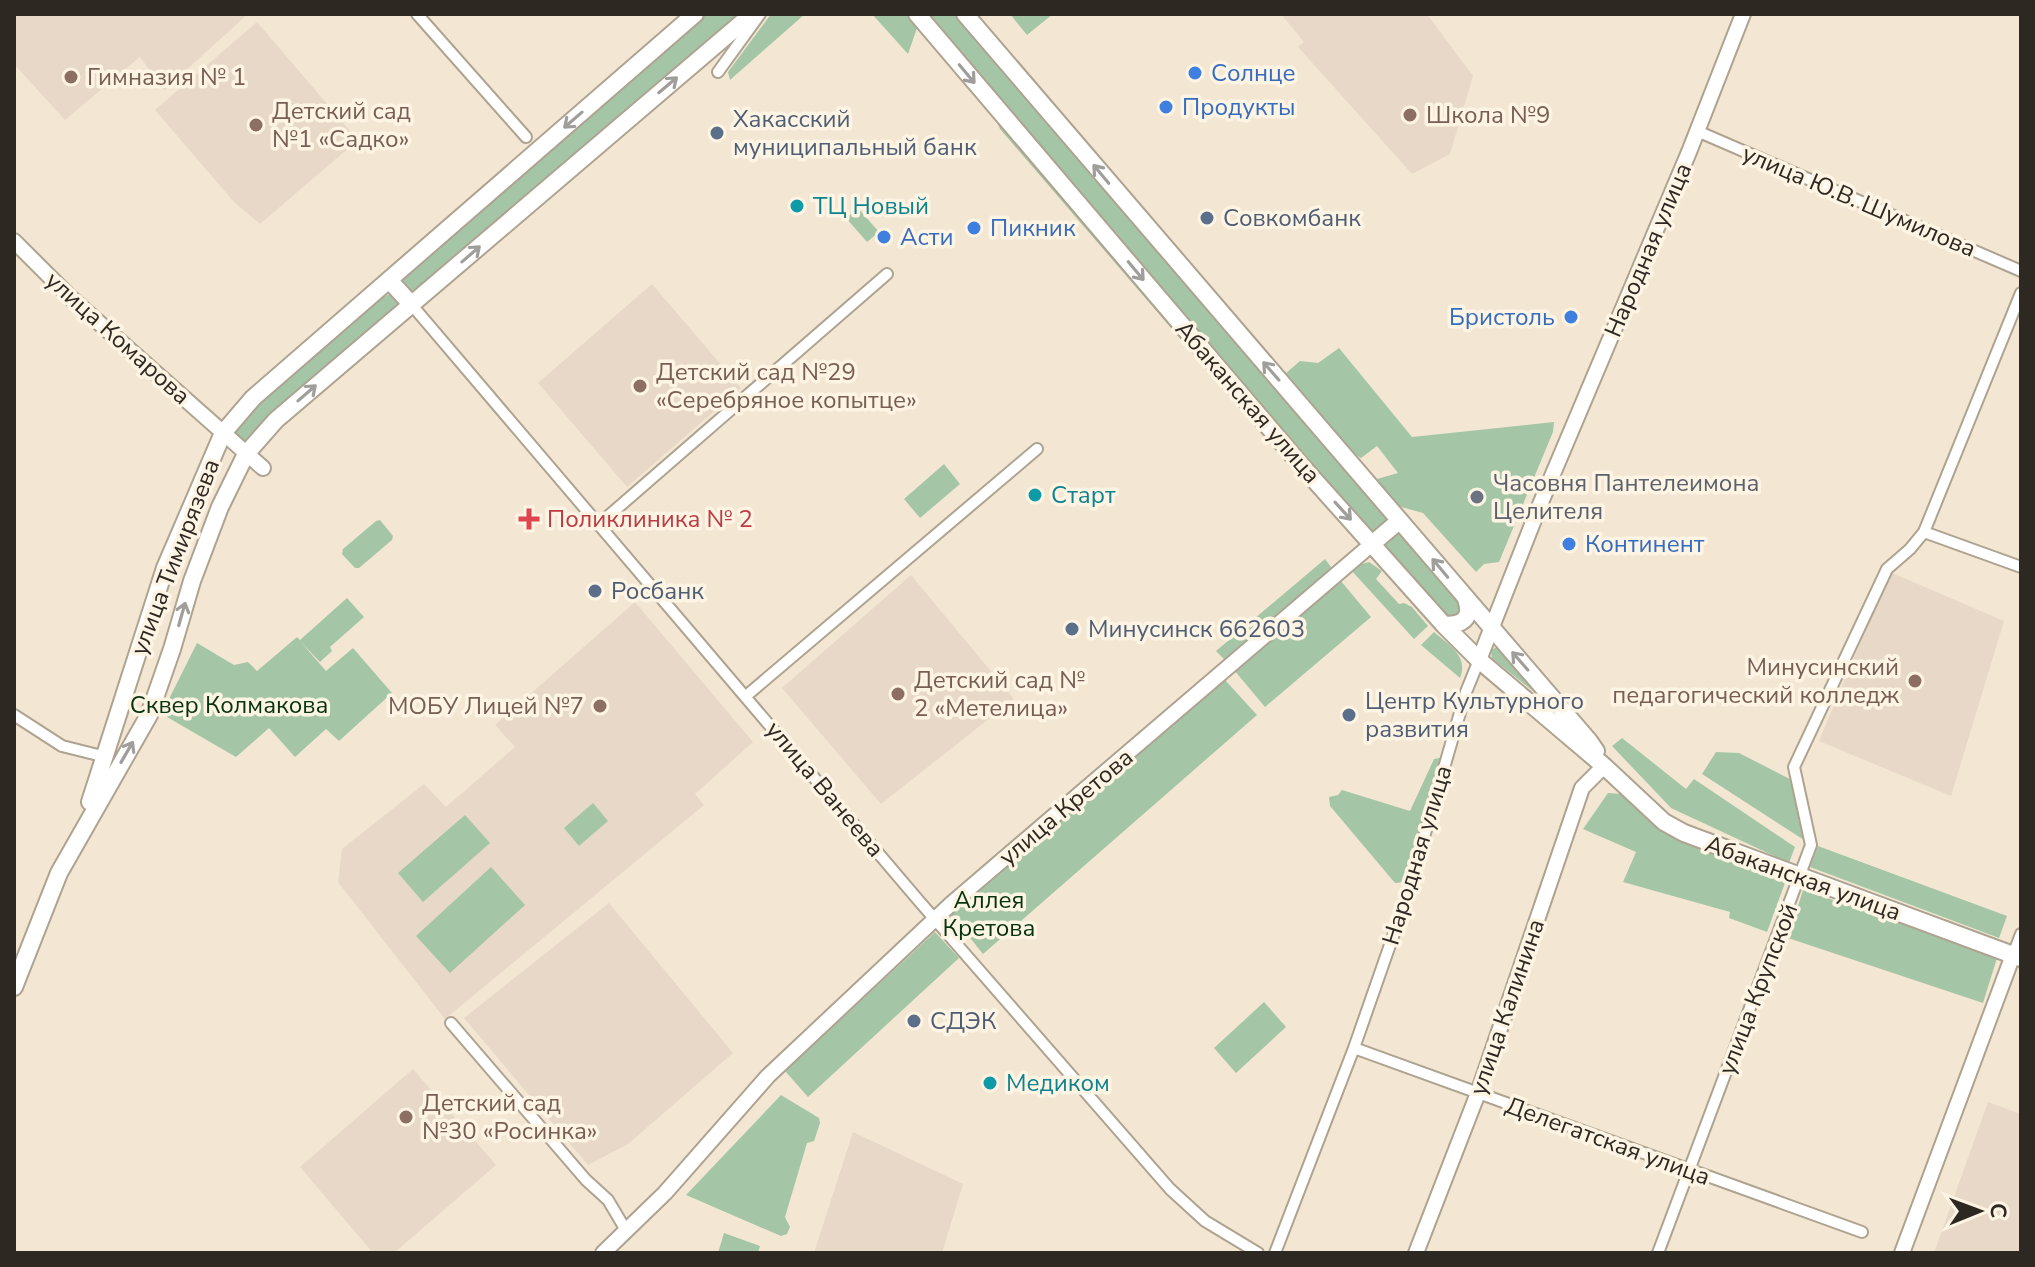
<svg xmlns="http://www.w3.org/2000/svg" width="2035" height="1267" font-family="'Nunito Sans',sans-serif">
<rect width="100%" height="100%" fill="#f3e7d3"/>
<!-- education -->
<path fill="#e7d8c7" d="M14,14H248L164,90L140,57L65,120L14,64Z
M1281,14H1427L1473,76L1450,154L1412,174L1298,47L1304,42Z
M257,22L358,140L260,224L234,202L155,110Z
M652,284L741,388L627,487L538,383Z
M1890,572L2004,621L1951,796L1819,741Z
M911,575L1014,699L881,804L782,688Z
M635,602L753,742L695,794L704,805L445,1019L338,882L342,849L424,784L446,807L515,747L495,725Z
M609,903L733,1053L628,1144L588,1165L464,1018Z
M413,1069L496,1165L394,1253H373L300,1167Z
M1988,1102L2021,1114V1253H1934Z
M853,1132L963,1184L942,1253H814Z"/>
<!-- green -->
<path fill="#a4c6a6" d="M704,14H743L416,292L410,293L402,284L404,279L437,251L444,241Z
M771,14H805L730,80L728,72Z
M872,14H910L917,28L908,54Z
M926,14H955L1387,519L1386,525L1376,533L1370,534Z
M1010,14H1053L1027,35Z
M991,108L1283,452L1269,442L1000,129Z
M858,208L879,232L867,242L846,218Z
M391,294L396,295L398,306L247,443L241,444L233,432L251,411L385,296Z
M1339,348L1412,437L1554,422L1553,432L1499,562L1484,564L1476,572L1423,513L1394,505L1377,479L1398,473L1377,446L1361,458L1345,448L1285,378V374L1300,361L1318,363Z
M944,464L960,484L920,518L904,499Z
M380,520L393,536L392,540L359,568H355L342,554L343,549L376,521Z
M1393,534L1400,535L1458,603V613L1448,618L1383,549V542Z
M1325,559L1334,571L1227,662L1216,651Z
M1369,562L1382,571L1376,579L1399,604L1404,603L1412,607L1428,626L1414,639L1351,570L1358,565Z
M1340,580L1371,617L1265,707L1234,670Z
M347,598L364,617L330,647L332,651L320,662L300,641L326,671L353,648L392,693L339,741L326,729L295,757L269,728L236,757L167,717L164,709L197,643L234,665L248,662L257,671L297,637L300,640Z
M1434,632C1449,645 1469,656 1460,678L1421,645Z
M1497,647L1501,650L1539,696L1492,658L1491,650Z
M1225,680L1257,715L983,954L950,913Z
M1622,738L1686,789L1694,779L1795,847L1789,863L1671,808L1612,746Z
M1716,752L1739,753L1790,779L1804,840L1702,774Z
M1440,758L1443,765L1424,814L1407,882L1395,883L1330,806L1329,797L1338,795L1342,790L1410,811L1434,759Z
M1608,793L1622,794L1664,831L1785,883L1767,932L1729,918L1730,912L1623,882L1636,852L1583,829Z
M593,803L608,821L579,846L564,828Z
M465,815L490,843L423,902L398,873Z
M1818,846L2007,916L1999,938L1810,867Z
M491,867L525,905L450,973L416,936Z
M1803,890L1998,955L1983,1003L1788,938Z
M935,932L959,958L808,1097L785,1071Z
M1264,1002L1286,1027L1236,1073L1214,1048Z
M781,1095L819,1118L820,1123L814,1141L807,1143L785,1217L790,1227L787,1234L781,1236L686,1195Z
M724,1233L760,1246L758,1253H718Z"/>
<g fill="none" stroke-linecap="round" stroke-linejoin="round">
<defs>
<path id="street" d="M417,14L526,137
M718,72L760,14
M1697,131L2021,271
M411,304L919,901L1170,1189L1205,1221L1258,1253
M598,525L887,274
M1924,532L2021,567
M746,696L1037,449
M14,715L62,746L106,757
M2013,955L2021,934
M451,1023L586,1180L608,1200L627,1232
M1354,1048L1862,1232
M1275,1253L1354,1048L1406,899L1466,692L1479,660
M1658,1253L1811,845L1794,767L1887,569L1910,549L1924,532L2021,293"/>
<path id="secondary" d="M14,241L71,298L263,468
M1479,660L1539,507L1689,152L1743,14
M603,1253L665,1193L768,1076L951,904L1372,544
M1416,1253L1478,1093L1582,788L1604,766
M1902,1253L2013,955"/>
<path id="primary" d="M917,14L1301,465L1444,625L1479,660L1604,766L1664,822L1684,833L2021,958
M965,14L1589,741L1596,751
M390,281L411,304
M1372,544L1399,521
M1444,625C1462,625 1473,619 1466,599
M90,802L165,568L223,433L253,398L695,14
M14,987L59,873L149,715L172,649L192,581L220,507L246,454L276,420L752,14"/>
</defs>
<!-- street casing -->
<use href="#street" stroke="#aea390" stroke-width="14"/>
<!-- secondary casing -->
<use href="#secondary" stroke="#aea390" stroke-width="18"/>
<!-- primary casing -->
<use href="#primary" stroke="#aea390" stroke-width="20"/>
<!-- street -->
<use href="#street" stroke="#fff" stroke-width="10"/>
<!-- secondary -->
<use href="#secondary" stroke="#fff" stroke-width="14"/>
<!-- primary -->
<use href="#primary" stroke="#fff" stroke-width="16"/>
</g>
<!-- one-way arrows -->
<defs><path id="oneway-shaft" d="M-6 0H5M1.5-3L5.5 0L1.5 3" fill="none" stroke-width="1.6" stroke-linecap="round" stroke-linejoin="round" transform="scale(2)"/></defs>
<g stroke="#a09e9b">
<use href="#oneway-shaft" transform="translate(967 74) rotate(50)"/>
<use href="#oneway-shaft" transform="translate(668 85) rotate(-40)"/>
<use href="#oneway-shaft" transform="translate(573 120) rotate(139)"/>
<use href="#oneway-shaft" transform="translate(1101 174) rotate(-130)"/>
<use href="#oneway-shaft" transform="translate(471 254) rotate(-41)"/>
<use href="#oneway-shaft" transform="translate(1136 271) rotate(50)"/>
<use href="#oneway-shaft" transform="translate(1271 371) rotate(-131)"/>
<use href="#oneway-shaft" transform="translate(307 393) rotate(-41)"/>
<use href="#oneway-shaft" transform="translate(1343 511) rotate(48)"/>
<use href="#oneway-shaft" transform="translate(1440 568) rotate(-130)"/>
<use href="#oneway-shaft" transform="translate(182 614) rotate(-74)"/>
<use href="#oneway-shaft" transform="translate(1520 661) rotate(-131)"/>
<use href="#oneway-shaft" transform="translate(127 752) rotate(-60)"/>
</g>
<!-- markers -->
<g fill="#3f7fe0" stroke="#fef4e4" stroke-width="3">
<circle cx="1195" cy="73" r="8"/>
<circle cx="1166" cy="107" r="8"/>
<circle cx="974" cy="228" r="8"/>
<circle cx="884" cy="237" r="8"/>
<circle cx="1571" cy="317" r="8"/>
<circle cx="1569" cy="544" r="8"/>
</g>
<g fill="#8d6e63" stroke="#fef4e4" stroke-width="3">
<circle cx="71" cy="77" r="8"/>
<circle cx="1410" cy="115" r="8"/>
<circle cx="256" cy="125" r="8"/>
<circle cx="640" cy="386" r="8"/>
<circle cx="1915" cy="681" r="8"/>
<circle cx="898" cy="694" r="8"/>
<circle cx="600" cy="706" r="8"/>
<circle cx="406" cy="1117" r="8"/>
</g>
<g fill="#5c6f8a" stroke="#fef4e4" stroke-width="3">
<circle cx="717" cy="133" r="8"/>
<circle cx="1207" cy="218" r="8"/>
<circle cx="595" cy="591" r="8"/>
<circle cx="1072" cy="629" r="8"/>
<circle cx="1349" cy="715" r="8"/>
<circle cx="914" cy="1021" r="8"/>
</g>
<g fill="#0f9aa8" stroke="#fef4e4" stroke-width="3">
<circle cx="797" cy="206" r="8"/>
<circle cx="1035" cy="495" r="8"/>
<circle cx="990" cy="1083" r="8"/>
</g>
<circle fill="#6b7280" stroke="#fef4e4" stroke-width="3" cx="1477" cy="497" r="8"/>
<path fill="#e0444e" stroke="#fef4e4" stroke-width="3" d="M525 507h8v8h8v8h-8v8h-8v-8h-8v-8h8z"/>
<g text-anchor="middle" stroke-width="7" stroke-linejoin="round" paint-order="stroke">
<!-- shop labels -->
<g font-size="24" fill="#366cbe" stroke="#fef4e4" text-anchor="start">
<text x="1211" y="81">Солнце</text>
<text x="1182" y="115">Продукты</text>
<text x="990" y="236">Пикник</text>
<text x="900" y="245">Асти</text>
<text x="1555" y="325" text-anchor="end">Бристоль</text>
<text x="1585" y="552">Континент</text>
</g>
<!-- education labels -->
<g font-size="24" fill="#785e54" stroke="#fef4e4" text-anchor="start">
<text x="87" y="85">Гимназия № 1</text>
<text x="272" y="119">Детский сад<tspan x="272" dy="28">№1 «Cадко»</tspan></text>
<text x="1426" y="123">Школа №9</text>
<text x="656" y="380">Детский сад №29<tspan x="656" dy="28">«Серебряное копытце»</tspan></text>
<text x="1899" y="675" text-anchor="end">Минусинский<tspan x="1899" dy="28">педагогический колледж</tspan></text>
<text x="914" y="688">Детский сад №<tspan x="914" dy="28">2 «Метелица»</tspan></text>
<text x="584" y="714" text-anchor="end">МОБУ Лицей №7</text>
<text x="422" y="1111">Детский сад<tspan x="422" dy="28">№30 «Росинка»</tspan></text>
</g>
<!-- service labels -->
<g font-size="24" fill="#4e5e75" stroke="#fef4e4" text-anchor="start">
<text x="733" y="127">Хакасский<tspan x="733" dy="28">муниципальный банк</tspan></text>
<text x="1223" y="226">Совкомбанк</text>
<text x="611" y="599">Росбанк</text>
<text x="1088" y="637">Минусинск 662603</text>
<text x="1365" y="709">Центр Культурного<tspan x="1365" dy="28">развития</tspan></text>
<text x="930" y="1029">СДЭК</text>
</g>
<!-- street labels -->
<g font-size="24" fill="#2d2821" stroke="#fef4e4">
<text transform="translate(1859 201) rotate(23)" y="8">улица Ю.В. Шумилова</text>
<text transform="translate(1648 250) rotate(-67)" y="8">Народная улица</text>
<text transform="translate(118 338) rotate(42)" y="8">улица Комарова</text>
<text transform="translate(1248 402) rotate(49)" y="8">Абаканская улица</text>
<text transform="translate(175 557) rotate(-69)" y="8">улица Тимирязева</text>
<text transform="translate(825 789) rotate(50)" y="8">улица Ванеева</text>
<text transform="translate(1066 807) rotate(-40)" y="8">улица Кретова</text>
<text transform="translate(1417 855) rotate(-73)" y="8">Народная улица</text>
<text transform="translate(1803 878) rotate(20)" y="8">Абаканская улица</text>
<text transform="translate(1758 989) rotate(-69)" y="8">улица Крупской</text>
<text transform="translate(1507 1007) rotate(-71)" y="8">улица Калинина</text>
<text transform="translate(1608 1141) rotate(20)" y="8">Делегатская улица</text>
</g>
<!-- culture labels -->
<g font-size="24" fill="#0d838f" stroke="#fef4e4" text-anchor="start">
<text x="813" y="214">ТЦ Новый</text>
<text x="1051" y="503">Старт</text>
<text x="1006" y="1091">Медиком</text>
</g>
<!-- worship labels -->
<g font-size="24" fill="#5b616d" stroke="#fef4e4" text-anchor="start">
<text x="1493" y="491">Часовня Пантелеимона<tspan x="1493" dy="28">Целителя</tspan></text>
</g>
<!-- health labels -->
<g font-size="24" fill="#be3a42" stroke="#fef4e4" text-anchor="start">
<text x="547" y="527">Поликлиника № 2</text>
</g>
<!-- park labels -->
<g font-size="24" fill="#05340f" stroke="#fef4e4">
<text x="229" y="713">Сквер Колмакова</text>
<text x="989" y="908">Аллея<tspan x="989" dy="28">Кретова</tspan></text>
</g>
</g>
<!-- border -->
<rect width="2035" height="1267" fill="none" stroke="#2d2821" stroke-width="32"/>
<!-- north arrow -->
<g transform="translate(1979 1211) rotate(89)" stroke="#fef4e4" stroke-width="6" paint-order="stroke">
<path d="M0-6L14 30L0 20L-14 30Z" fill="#2d2821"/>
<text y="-12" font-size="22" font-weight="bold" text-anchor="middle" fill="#2d2821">С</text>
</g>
</svg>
